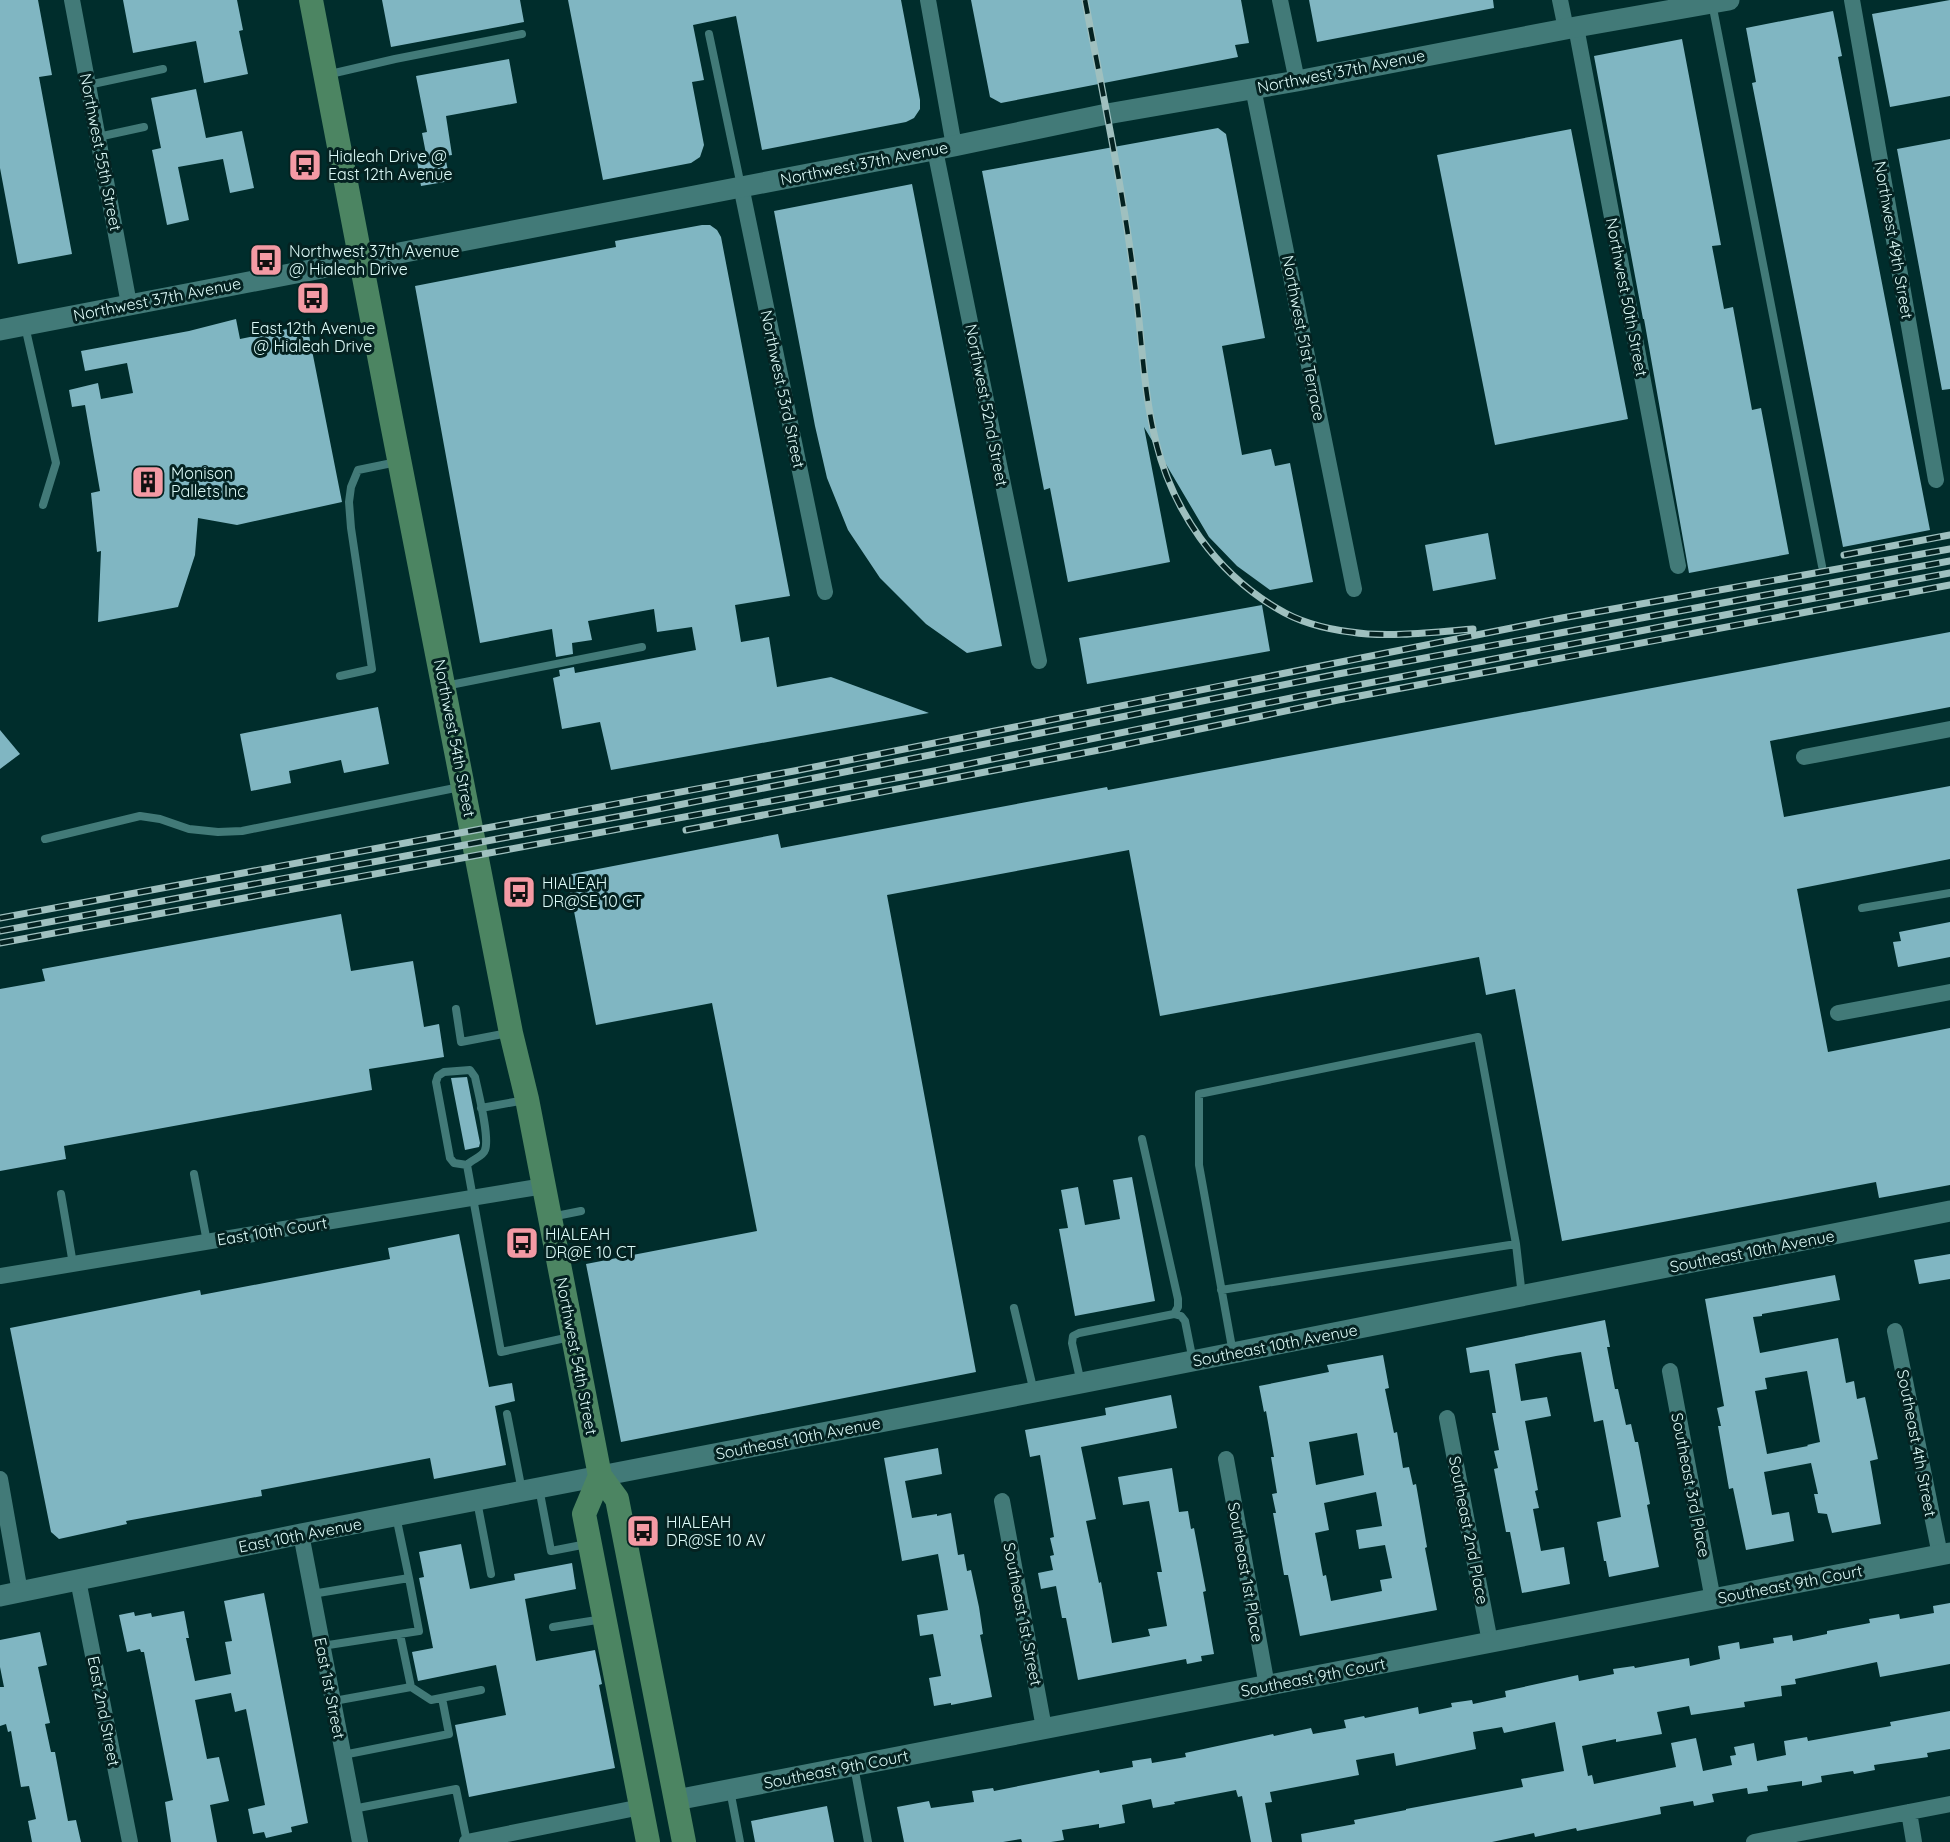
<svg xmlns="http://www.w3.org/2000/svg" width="1950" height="1842" font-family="Quicksand,sans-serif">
<rect width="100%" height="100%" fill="#002d2c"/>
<!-- building -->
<path fill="#80b6c2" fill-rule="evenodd" d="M0,0H38L52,75L39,77L72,254L18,264L0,168Z
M123,0H237L243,30L239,31L248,74L204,83L196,41L133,53Z
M382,0H520L524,22L391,47Z
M568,0H901L920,100V109L914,118L906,122L762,150L736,16L693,25L704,80L692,82L704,145L700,157L691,163L603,180Z
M971,0H1241L1249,43L1235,45L1238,57L1001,103L990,97Z
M1309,0H1493L1494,8L1317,42Z
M1950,0V96L1890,107L1872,14Z
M1833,11L1842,56L1838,57L1930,530L1843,547L1752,83L1756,82L1746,28Z
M1682,39L1721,245L1712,246L1724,309L1733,307L1752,410L1761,408L1789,554L1689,573L1644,319H1643L1594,56Z
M509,59L517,103L446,116L452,155L445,156L450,181L421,186L417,161L427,159L422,133L427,132L416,76Z
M196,89L206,138L242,131L254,188L230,193L223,159L178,167L189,220L167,225L152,150L161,148L151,98Z
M1218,128L1226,134L1265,338L1222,346L1242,455L1271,449L1275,466L1290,463L1313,582L1270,590L1237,566L1209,537L1144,427L1170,562L1068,582L1050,488L1044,490L982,171Z
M1571,129L1628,419L1495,445L1437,155Z
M1950,139V389L1942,390L1897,149Z
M912,184L1002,646L967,653L926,624L880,578L848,530L827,478L815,426L774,211Z
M702,225H710L717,230L721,237L790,596L735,605L741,642L769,637L777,687L831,677L929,713L611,770L600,722L562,729L553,678L560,676L559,670L574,667L575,673L696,650L692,627L657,632L654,609L588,621L592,640L572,643L573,654L556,657L552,629L480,643L415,286L616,247L615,241Z
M236,319L240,339L307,325L342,502L237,525L198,518L195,555L178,607L98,622L101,551L97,552L91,493L100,491L85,405L72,407L69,390L98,383L101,399L133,393L127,363L85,371L81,351L189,331Z
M1488,533L1496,579L1433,591L1425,545Z
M1262,605L1270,651L1087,684L1079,638Z
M1950,632V707L1770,741L1784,817L1950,786V859L1797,889L1828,1052L1950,1028V1185L1879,1198L1876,1182L1562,1241L1515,989L1486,995L1479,957L1160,1016L1129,850L887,895L976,1372L621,1442L586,1264L757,1231L712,1003L596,1025L567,875L778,834L781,848L1107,787L1108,790Z
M378,707L389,764L344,773L341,760L289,771L291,783L251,791L240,734Z
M0,730L20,754L0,769Z
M341,914L351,971L413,961L424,1027L439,1024L444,1057L369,1069L372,1090L64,1146L66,1159L0,1171V989L45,981L42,969Z
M1950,922V957L1898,967L1893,942L1901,941L1899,932Z
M467,1077L480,1143L479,1147L465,1150L451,1078Z
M1132,1177L1155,1301L1075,1316L1059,1229L1068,1228L1061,1190L1078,1187L1085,1225L1120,1219L1113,1180Z
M459,1234L489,1387L512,1383L515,1401L495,1406L506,1465L434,1479L430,1458L261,1490L262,1496L126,1521L127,1524L59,1539L51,1532L10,1328L200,1290L201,1295L390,1259L388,1248Z
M1950,1254V1279L1919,1284L1914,1260Z
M1835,1275L1840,1300L1762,1314V1316L1753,1317L1760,1353L1838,1338L1846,1383L1854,1381L1857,1399L1865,1397L1878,1459L1870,1461L1881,1524L1832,1533L1827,1514L1818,1513L1814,1494H1818L1811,1463L1764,1472L1772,1515L1789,1512L1794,1541L1746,1550L1733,1488L1729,1489L1718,1426H1721L1717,1408L1724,1406L1705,1299ZM1807,1371L1820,1442L1807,1445L1808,1446L1767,1454L1755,1391L1767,1389L1765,1378Z
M1605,1320L1610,1347H1607L1615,1389H1618L1626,1425L1631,1424L1635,1442H1638L1650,1504L1647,1505L1659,1567L1609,1577L1606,1561H1604L1597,1522L1621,1517L1603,1420L1594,1422L1581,1352L1556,1356L1515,1364L1521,1401L1547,1397L1551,1416L1525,1421L1538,1490L1535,1491L1539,1508L1533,1509L1541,1551L1564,1547L1570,1584L1522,1593L1510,1532H1506L1494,1469L1498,1468L1494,1451L1499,1450L1492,1413H1496L1489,1370L1470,1373L1466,1348Z
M1383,1355L1389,1388L1385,1389L1394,1433L1397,1432L1403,1468L1409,1467L1413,1485L1416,1484L1427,1547L1425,1548L1437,1610L1300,1636L1288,1575H1284L1273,1513H1276L1272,1494L1277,1493L1271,1457H1274L1266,1411L1264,1412L1259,1386L1329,1372L1327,1365ZM1357,1433L1364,1475L1316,1485L1309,1442ZM1376,1492L1382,1526L1356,1530L1359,1549L1385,1545L1392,1578L1380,1580L1382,1591L1331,1601L1326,1575L1323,1576L1315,1533L1329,1530L1324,1503Z
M1171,1395L1177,1428L1081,1447L1096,1519L1086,1521L1099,1583L1101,1582L1112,1643L1150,1636L1148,1629L1167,1626L1157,1572H1162L1149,1501L1123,1505L1118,1477L1172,1468L1179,1512L1188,1511L1191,1529L1194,1528L1206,1591L1203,1592L1214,1654L1201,1656L1202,1661L1187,1664L1186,1659L1078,1680L1066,1618H1062L1056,1586L1041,1589L1038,1573L1053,1570L1050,1556L1054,1555L1050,1538L1054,1537L1040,1455L1030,1457L1025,1430L1106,1415L1105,1408Z
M938,1448L942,1474L905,1481L912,1518L937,1514V1516L951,1513L958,1555L964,1554L967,1571L971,1570L979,1607L983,1634L980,1635L992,1697L951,1705V1703L934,1706L929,1678L941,1676L933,1634L920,1636L917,1615L948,1610L938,1554L902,1561L884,1458Z
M461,1544L470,1589L515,1580L514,1574L572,1563L576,1589L525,1599L536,1661L595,1650L602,1684L599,1685L615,1768L469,1797L455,1725L506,1715L496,1665L418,1681L412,1652L433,1648L419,1578L424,1577L419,1552Z
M264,1593L308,1823L291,1827L292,1832L266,1838L264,1832L253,1834L248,1809L265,1805L246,1709L235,1712L231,1693L195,1700L207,1759L219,1757L229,1801L210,1805L217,1842H171L165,1802L173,1800L144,1652H141L140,1649L127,1652L119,1615L134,1612L135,1616L151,1613L152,1617L184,1611L189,1638H186L195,1681L231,1674L225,1642L232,1641L224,1601Z
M1950,1603V1664L1880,1677L1877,1662L1795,1679L1796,1684L1781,1686L1782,1696L1744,1702L1745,1707L1691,1715L1689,1706L1657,1712L1662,1734L1616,1742V1739L1582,1746L1588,1776L1592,1775L1594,1784L1676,1767L1671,1743L1696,1738L1703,1771L1732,1765L1730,1756L1736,1755L1734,1747L1754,1743L1757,1761L1786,1755L1784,1741L1807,1737L1808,1741L1891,1726L1890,1722L1950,1711V1749L1927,1753L1928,1757L1874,1765L1875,1770L1854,1774L1853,1771L1821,1776L1822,1782L1802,1786V1781L1767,1786L1768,1791L1748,1794L1747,1788L1712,1794L1714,1802L1694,1806L1693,1801L1660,1807L1661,1814L1577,1831L1576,1828L1535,1837L1534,1833L1492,1842H1302L1301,1834L1355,1824L1354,1820L1406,1810V1809L1523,1787L1521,1779L1564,1771L1555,1722L1504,1733L1502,1727L1473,1732L1476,1749L1396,1766L1394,1753L1356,1760L1359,1775L1270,1792L1272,1802L1265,1803L1272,1842H1251L1242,1796L1238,1797L1236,1790L1174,1802L1175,1804L1153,1808L1151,1799L1122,1805L1125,1823L1099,1828V1824L1062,1830L1064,1840L1051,1842H1022L1021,1839L1003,1842H904L897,1807L929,1801L931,1808L974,1802L972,1791L993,1788L994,1791L1099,1770L1100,1773L1133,1767L1132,1761L1151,1758L1152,1763L1186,1757L1185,1753L1273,1734L1274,1736L1311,1728L1313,1734L1346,1728L1344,1720L1364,1716L1365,1718L1418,1707L1419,1714L1452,1707L1451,1703L1472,1700L1473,1704L1506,1697L1505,1691L1578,1675L1579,1681L1614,1674L1613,1669L1634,1666L1635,1668L1689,1658L1690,1666L1720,1659L1718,1646L1739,1642L1740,1649L1774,1643L1773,1638L1792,1635L1793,1641L1827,1634V1631L1870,1623L1869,1619L1899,1614L1900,1619L1934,1613L1933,1606Z
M40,1632L47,1665L38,1667L50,1723L45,1724L51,1752H55L68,1821L76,1820L81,1842H32L28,1821L36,1819L29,1786L21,1787L11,1731L8,1732L6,1724L0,1726V1687H4L0,1667V1640Z
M827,1806L834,1842H755L751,1821Z"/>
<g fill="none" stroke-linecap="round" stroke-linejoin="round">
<!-- service -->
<path stroke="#427a78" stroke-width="8" d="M1712,3L1822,566
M709,34L741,186
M326,75L395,59L522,34
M88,85L163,69
M98,137L144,127
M25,326L56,463L43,505
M340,676L372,669L351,528L349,502L351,487L358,470L397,462
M445,686L642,647
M45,839L140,816L160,819L189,829L218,832L242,831L460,787
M1862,908L1950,893
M456,1009L461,1042L508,1033
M481,1108L525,1100
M1142,1139L1178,1299V1307L1174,1314
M467,1165L454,1163L450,1158L436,1082L438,1076L444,1072L470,1070L475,1077C478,1092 490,1137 485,1150C483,1157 472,1159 467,1165L501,1352L570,1337
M194,1174L207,1242
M61,1194L73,1264
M551,1217L581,1211
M1516,1244L1522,1296
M1221,1290L1516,1244L1478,1037L1199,1094V1165L1233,1353
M1014,1308L1034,1392
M1081,1383L1072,1343L1073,1336L1079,1333L1174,1314L1181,1316L1185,1321L1193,1361
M507,1414L522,1491
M539,1488L551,1551L587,1544
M477,1501L491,1574
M312,1594L409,1578L396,1516
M553,1627L603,1619
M400,1634L411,1687
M322,1646L419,1631L409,1578
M334,1701L411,1687L431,1700L481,1690
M343,1755L449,1734L442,1698
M854,1766L868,1842
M730,1790L740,1842
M353,1809L456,1789L467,1842"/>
<!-- minor -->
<path stroke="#427a78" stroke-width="16" d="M72,0L129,304
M928,0L954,146
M1280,0L1297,81
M1560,0L1566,29
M1852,0L1936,480
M1576,27L1678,566
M1253,88L1354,589
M935,150L1039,661
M741,186L825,592
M1804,757L1950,729
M1838,1013L1950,992
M0,1276L544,1186
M1895,1331L1940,1555
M1670,1371L1713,1600
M1447,1418L1490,1642
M1226,1459L1267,1686
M0,1479L20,1592
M1002,1501L1044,1728
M301,1534L360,1842
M78,1580L130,1842
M1909,1812L1914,1842
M467,1842L641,1807
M1754,1842L1950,1804"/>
<!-- tertiary -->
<path stroke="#427a78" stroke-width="21" d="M0,330L954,146L1107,114L1297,81L1576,27L1729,0
M0,1596L301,1534L1081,1383L1950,1211
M676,1800L1950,1553"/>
<!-- secondary -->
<path stroke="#4c8562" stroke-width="24" d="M311,0C375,345 445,688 511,1033L527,1099L600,1476L617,1499L684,1842
M600,1476L584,1514L648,1842"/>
<defs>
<path id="rail" d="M1085,0C1103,95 1123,190 1135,285C1142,337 1143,391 1156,442C1173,511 1216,573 1278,609C1299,622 1326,629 1351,632C1386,638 1436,632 1473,629
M1844,555L1950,535
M686,830L1104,749L1338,700L1950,585
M0,918L794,771L1562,618L1950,549
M0,931L643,812L1338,674L1950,561
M0,943L934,771L1301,696L1671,625L1950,573"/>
</defs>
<!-- rail casing -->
<use href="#rail" stroke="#9fc0bf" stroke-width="7"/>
<!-- rail -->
<use href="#rail" stroke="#042221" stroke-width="4.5" stroke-dasharray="14" stroke-linecap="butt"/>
</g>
<!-- icons -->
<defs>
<symbol id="bus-square" viewBox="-11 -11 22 22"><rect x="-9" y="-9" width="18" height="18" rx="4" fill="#f49aa4" stroke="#042221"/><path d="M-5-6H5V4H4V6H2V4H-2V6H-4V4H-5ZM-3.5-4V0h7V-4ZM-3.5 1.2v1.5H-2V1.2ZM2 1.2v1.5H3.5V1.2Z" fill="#111"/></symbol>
<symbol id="building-square" viewBox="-11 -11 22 22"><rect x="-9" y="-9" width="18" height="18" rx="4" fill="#f49aa4" stroke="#042221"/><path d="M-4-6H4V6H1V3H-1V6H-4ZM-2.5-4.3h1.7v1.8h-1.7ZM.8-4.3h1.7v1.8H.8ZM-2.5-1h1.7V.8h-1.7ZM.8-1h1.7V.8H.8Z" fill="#111"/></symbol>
</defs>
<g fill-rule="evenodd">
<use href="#bus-square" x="286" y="146" width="38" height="38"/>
<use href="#bus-square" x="247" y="241" width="38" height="38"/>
<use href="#bus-square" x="294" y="279" width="38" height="38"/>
<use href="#building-square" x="129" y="463" width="38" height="38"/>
<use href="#bus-square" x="500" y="873" width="38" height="38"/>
<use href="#bus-square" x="503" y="1224" width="38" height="38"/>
<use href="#bus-square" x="624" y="1512" width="38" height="38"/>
</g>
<g text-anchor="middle" stroke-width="6" stroke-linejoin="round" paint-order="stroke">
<!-- street labels -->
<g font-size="16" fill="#defbf9" stroke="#042221">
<text transform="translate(1341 71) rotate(-11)" y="6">Northwest 37th Avenue</text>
<text transform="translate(101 152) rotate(79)" y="6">Northwest 55th Street</text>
<text transform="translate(864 163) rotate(-11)" y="6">Northwest 37th Avenue</text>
<text transform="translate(1894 240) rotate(80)" y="6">Northwest 49th Street</text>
<text transform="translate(1627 297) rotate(79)" y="6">Northwest 50th Street</text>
<text transform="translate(157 299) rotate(-11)" y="6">Northwest 37th Avenue</text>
<text transform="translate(1304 338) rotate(79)" y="6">Northwest 51st Terrace</text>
<text transform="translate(783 389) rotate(78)" y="6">Northwest 53rd Street</text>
<text transform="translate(987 405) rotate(79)" y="6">Northwest 52nd Street</text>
<text transform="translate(455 738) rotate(79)" y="6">Northwest 54th Street</text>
<text transform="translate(272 1231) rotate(-9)" y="6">East 10th Court</text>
<text transform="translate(1752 1251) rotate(-11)" y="6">Southeast 10th Avenue</text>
<text transform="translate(1275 1345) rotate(-11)" y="6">Southeast 10th Avenue</text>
<text transform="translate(577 1356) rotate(79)" y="6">Northwest 54th Street</text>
<text transform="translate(798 1438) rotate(-11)" y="6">Southeast 10th Avenue</text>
<text transform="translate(1917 1443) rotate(79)" y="6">Southeast 4th Street</text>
<text transform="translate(1691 1485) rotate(79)" y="6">Southeast 3rd Place</text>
<text transform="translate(1469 1530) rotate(79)" y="6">Southeast 2nd Place</text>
<text transform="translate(300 1535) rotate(-11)" y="6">East 10th Avenue</text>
<text transform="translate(1246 1572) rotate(80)" y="6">Southeast 1st Place</text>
<text transform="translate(1790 1584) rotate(-11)" y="6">Southeast 9th Court</text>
<text transform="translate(1023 1614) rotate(79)" y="6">Southeast 1st Street</text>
<text transform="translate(1313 1677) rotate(-11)" y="6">Southeast 9th Court</text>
<text transform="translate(330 1688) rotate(79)" y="6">East 1st Street</text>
<text transform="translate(104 1711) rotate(79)" y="6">East 2nd Street</text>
<text transform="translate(836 1769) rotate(-11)" y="6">Southeast 9th Court</text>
</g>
<!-- poi labels -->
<g font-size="16" fill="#defbf9" stroke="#042221" text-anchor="start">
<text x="328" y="162">Hialeah Drive @<tspan x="328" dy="18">East 12th Avenue</tspan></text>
<text x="289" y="257">Northwest 37th Avenue<tspan x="289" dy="18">@ Hialeah Drive</tspan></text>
<text x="313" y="334" text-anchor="middle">East 12th Avenue<tspan x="313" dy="18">@ Hialeah Drive</tspan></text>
<text x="171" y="479">Monison<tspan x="171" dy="18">Pallets Inc</tspan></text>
<text x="542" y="889">HIALEAH<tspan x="542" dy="18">DR@SE 10 CT</tspan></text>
<text x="545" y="1240">HIALEAH<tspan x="545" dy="18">DR@E 10 CT</tspan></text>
<text x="666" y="1528">HIALEAH<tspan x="666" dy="18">DR@SE 10 AV</tspan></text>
</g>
</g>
</svg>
